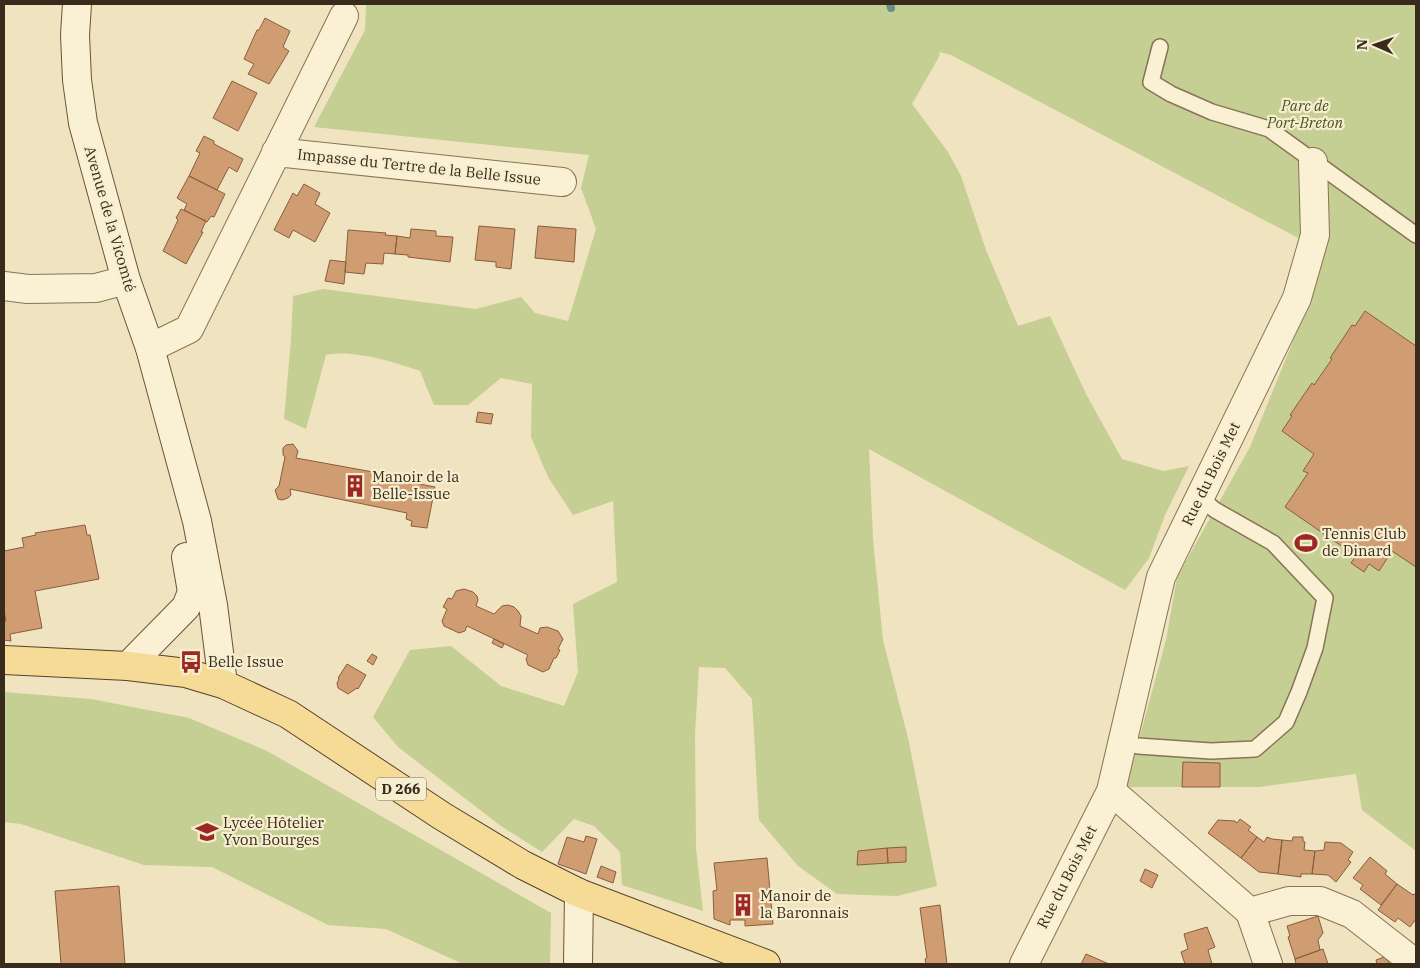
<svg xmlns="http://www.w3.org/2000/svg" width="1420" height="968" font-family="'IBM Plex Serif',serif">
<rect width="100%" height="100%" fill="#f0e3bf"/>
<!-- green -->
<path fill="#c5ce93" d="M366,4H1416V851L1362,810L1356,774L1259,787H1126L1166,640L1177,577L1250,447L1306,309L1321,250L951,55L939,52L940,55L912,104L948,152L961,176L986,250L1018,326L1050,316L1086,394L1122,459L1163,471L1189,466L1165,515L1149,558L1125,590L869,449L873,539L883,640L909,742L937,886L897,896L837,894L798,866L759,820L752,699L725,668L699,667L695,734L696,848L703,911L622,885L620,852L594,826L574,819L542,852L501,826L398,747L373,717L410,650L451,646L501,686L564,706L578,672L573,604L617,582L613,501L573,515L548,477L531,437L532,384L501,378L468,405H434L420,371C395,362 352,349 326,355L306,429L284,419L291,340L293,296L323,289L476,309L521,297L535,313L568,321L596,229L581,188L589,155L314,127L365,30Z
M4,692L91,699L189,718L267,751L551,913L550,964H463L386,929L328,925L212,867L144,865L21,824L4,822Z"/>
<g fill="none" stroke-linecap="round" stroke-linejoin="round">
<!-- stream -->
<path stroke="#698f87" stroke-width="8" d="M890,4L891,8"/>
</g>
<!-- building -->
<path fill="#d09d73" stroke="#895d3c" d="M265,18L290,31L283,47L289,51L269,84L248,74L254,64L244,59L257,30H259Z
M232,81L257,93L238,131L213,118Z
M204,136L214,141V144L243,159L237,172L229,167L217,190L189,176L200,153L196,151Z
M189,176L225,194L214,217L211,216L207,222L184,210L187,204L177,198Z
M304,184L320,193L315,204L330,213L315,242L293,230L289,238L274,230L293,193L297,196Z
M181,209L206,221L201,232H203L186,264L163,251L178,220L176,218Z
M479,226L515,229L511,269L496,267V262L475,260Z
M538,226L576,229L574,262L535,258Z
M411,229L436,231V236L453,237L450,262L408,257V255L395,254L397,236L410,238Z
M348,230L386,233L385,235L397,236L395,254L384,253L383,264L366,263L364,274L345,272Z
M330,260L346,262L344,284L325,281Z
M1365,311L1416,346V567L1392,551L1379,571L1369,564L1364,572L1351,563L1356,556L1285,507L1308,473L1303,471L1314,454L1282,431L1292,416L1290,415L1312,383L1314,385L1332,359L1330,358L1352,325L1355,326Z
M478,412L493,414L491,424L476,422Z
M293,444L298,451L296,458L395,476L394,479L435,487L427,528L411,526L412,521L406,519L407,513L290,489L291,495L288,498L282,500L278,499L275,490L279,486L285,457L283,455V448L286,445Z
M85,525L87,535H90L99,579L35,591L42,628L10,634L11,641L4,640V621H6L4,611V551L24,547L22,538L36,535L35,533Z
M464,589L473,592L477,596L478,600L476,606L494,614L502,606L508,605L514,607L518,611L521,616L520,626L538,634L540,628L547,627L558,631L563,639L558,649L560,650L556,658H554L549,669L543,672L528,665L526,659L528,655L467,626L465,631L459,633L444,626L442,621L447,609L443,607L448,598L452,599L456,591Z
M494,639L504,644L502,648L492,643Z
M372,654L377,657L373,665L367,661Z
M347,664L366,675L358,689L357,688L348,694L338,688L337,683L339,679L338,678Z
M1183,762L1220,763V787H1182Z
M1240,819L1251,827L1248,830L1257,837L1241,858L1208,833L1218,820L1235,821L1237,823Z
M586,836L597,839L586,874L558,864L567,837L584,842Z
M1257,837L1264,842L1267,837L1272,839L1282,840L1278,874L1259,872L1241,858Z
M1293,837H1303V841L1305,842L1304,850L1315,851L1312,874H1301V877L1278,874L1282,840L1292,841Z
M1325,842L1341,843L1353,852L1348,860L1351,862L1336,882L1328,875L1312,874L1315,851L1324,850Z
M906,847V862L888,863L887,848Z
M887,848L888,863L857,865L858,851Z
M1370,857L1387,871L1385,874L1397,884L1381,905L1360,889L1363,885L1353,878Z
M767,858L773,924L745,926V920H730V925L714,919L713,891L717,890L714,863Z
M601,866L616,872L613,883L597,877Z
M1145,869L1158,875L1152,888L1140,881Z
M1397,884L1413,895L1414,894L1416,895V919L1410,927L1398,918L1395,922L1378,910Z
M119,886L125,964H61L55,891Z
M940,905L947,964H926L925,959L927,958L920,908Z
M1318,916L1323,933L1318,940L1320,950L1295,959L1288,937L1290,936L1287,926Z
M1207,927L1215,947L1208,950L1212,964H1185L1181,952L1188,949L1184,934Z
M1323,949L1328,964H1296L1295,959Z
M1086,954L1109,964H1081Z
M1387,956L1389,964H1377L1376,960Z"/>
<g fill="none" stroke-linecap="round" stroke-linejoin="round">
<defs>
<path id="lane" d="M1160,47L1151,82L1171,94L1212,112L1269,129L1416,235
M1122,743L1138,746L1211,751L1255,749L1286,722L1299,692L1315,648L1325,598L1273,543L1215,510L1199,497"/>
<path id="street" d="M276,152L562,182
M4,286L28,289L96,288L126,280
M150,348L189,329L344,16
M1111,791L1250,912L1268,964
M1250,912L1289,901H1320L1352,914L1416,964
M1024,964L1111,791L1161,577L1297,298L1315,235L1313,162"/>
<path id="secondary" d="M77,4L75,35L77,80L83,123L126,280L150,348L197,521L213,605L223,684
M128,666L186,607L192,592L186,557
M578,964L579,893"/>
<path id="primary" d="M4,660L128,666L186,673L223,684L288,714L442,816L523,865L579,893L766,964"/>
</defs>
<!-- lane casing -->
<use href="#lane" stroke="#897357" stroke-width="18"/>
<!-- street casing -->
<use href="#street" stroke="#897357" stroke-width="30"/>
<!-- secondary casing -->
<use href="#secondary" stroke="#6b543a" stroke-width="30"/>
<!-- primary casing -->
<use href="#primary" stroke="#56412b" stroke-width="30"/>
<!-- lane -->
<use href="#lane" stroke="#faf0d3" stroke-width="15"/>
<!-- street -->
<use href="#street" stroke="#faf0d3" stroke-width="28"/>
<!-- secondary -->
<use href="#secondary" stroke="#faf0d3" stroke-width="28"/>
<!-- primary -->
<use href="#primary" stroke="#f5db95" stroke-width="28"/>
</g>
<!-- icons -->
<defs>
<symbol id="building-bare" viewBox="-9 -9 18 18"><path d="M-4-6H4V6H1V3H-1V6H-4ZM-2.5-4.3h1.7v1.8h-1.7ZM.8-4.3h1.7v1.8H.8ZM-2.5-1h1.7V.8h-1.7ZM.8-1h1.7V.8H.8Z" fill="#9b2824" stroke="#f7edcf" stroke-width="2.5" paint-order="stroke"/></symbol>
<symbol id="stadium-bare" viewBox="-9 -9 18 18"><path d="M0-5a6.5 5 0 1 0 0 10a6.5 5 0 1 0 0-10ZM-3.5-1.8h7v3.6h-7Z" fill="#9b2824" stroke="#f7edcf" stroke-width="2.5" paint-order="stroke"/></symbol>
<symbol id="bus-bare" viewBox="-9 -9 18 18"><path d="M-5-6H5V4H4V6H2V4H-2V6H-4V4H-5ZM-3.5-4V0h7V-4ZM-3.5 1.2v1.5H-2V1.2ZM2 1.2v1.5H3.5V1.2Z" fill="#9b2824" stroke="#f7edcf" stroke-width="2.5" paint-order="stroke"/></symbol>
<symbol id="school-bare" viewBox="-9 -9 18 18"><path d="M0-5L7-2L0 1L-7-2ZM-4 1L0 2.5L4 1V4Q0 6-4 4Z" fill="#9b2824" stroke="#f7edcf" stroke-width="2.5" paint-order="stroke"/></symbol>
</defs>
<g fill-rule="evenodd">
<use href="#building-bare" x="339" y="470" width="32" height="32"/>
<use href="#stadium-bare" x="1290" y="527" width="32" height="32"/>
<use href="#bus-bare" x="175" y="646" width="32" height="32"/>
<use href="#school-bare" x="191" y="816" width="32" height="32"/>
<use href="#building-bare" x="727" y="889" width="32" height="32"/>
</g>
<g text-anchor="middle" stroke-width="4.5" stroke-linejoin="round" paint-order="stroke">
<!-- shield labels -->
<rect fill="#f7edcf" stroke="#716552" stroke-width="1" x="376" y="777.5" width="50" height="23" rx="4"/>
<g font-size="14" font-weight="bold" fill="#382b1c">
<text x="401" y="794">D 266</text>
</g>
<!-- park labels -->
<g font-size="15" font-style="italic" fill="#465522" stroke="#f7edcf">
<text x="1305" y="111">Parc de<tspan x="1305" dy="17">Port-Breton</tspan></text>
</g>
<!-- street labels -->
<g font-size="15" fill="#382b1c" stroke="#f7edcf">
<text transform="translate(419 167) rotate(6)" y="5">Impasse du Tertre de la Belle Issue</text>
<text transform="translate(110 219) rotate(74)" y="5">Avenue de la Vicomté</text>
<text transform="translate(1211 474) rotate(-64)" y="5">Rue du Bois Met</text>
<text transform="translate(1067 877) rotate(-63)" y="5">Rue du Bois Met</text>
</g>
<!-- poi labels -->
<g font-size="15" fill="#382b1c" stroke="#f7edcf" text-anchor="start">
<text x="372" y="482">Manoir de la<tspan x="372" dy="17">Belle-Issue</tspan></text>
<text x="1322" y="539">Tennis Club<tspan x="1322" dy="17">de Dinard</tspan></text>
<text x="208" y="667">Belle Issue</text>
<text x="223" y="828">Lycée Hôtelier<tspan x="223" dy="17">Yvon Bourges</tspan></text>
<text x="760" y="901">Manoir de<tspan x="760" dy="17">la Baronnais</tspan></text>
</g>
</g>
<!-- border -->
<rect width="1420" height="968" fill="none" stroke="#382b1c" stroke-width="10"/>
<!-- north arrow -->
<g transform="translate(1375 45) rotate(272)" stroke="#f7edcf" stroke-width="4" paint-order="stroke">
<path d="M0-4L9 19L0 12L-9 19Z" fill="#382b1c"/>
<text y="-8" font-size="14" font-weight="bold" text-anchor="middle" fill="#382b1c">N</text>
</g>
</svg>
